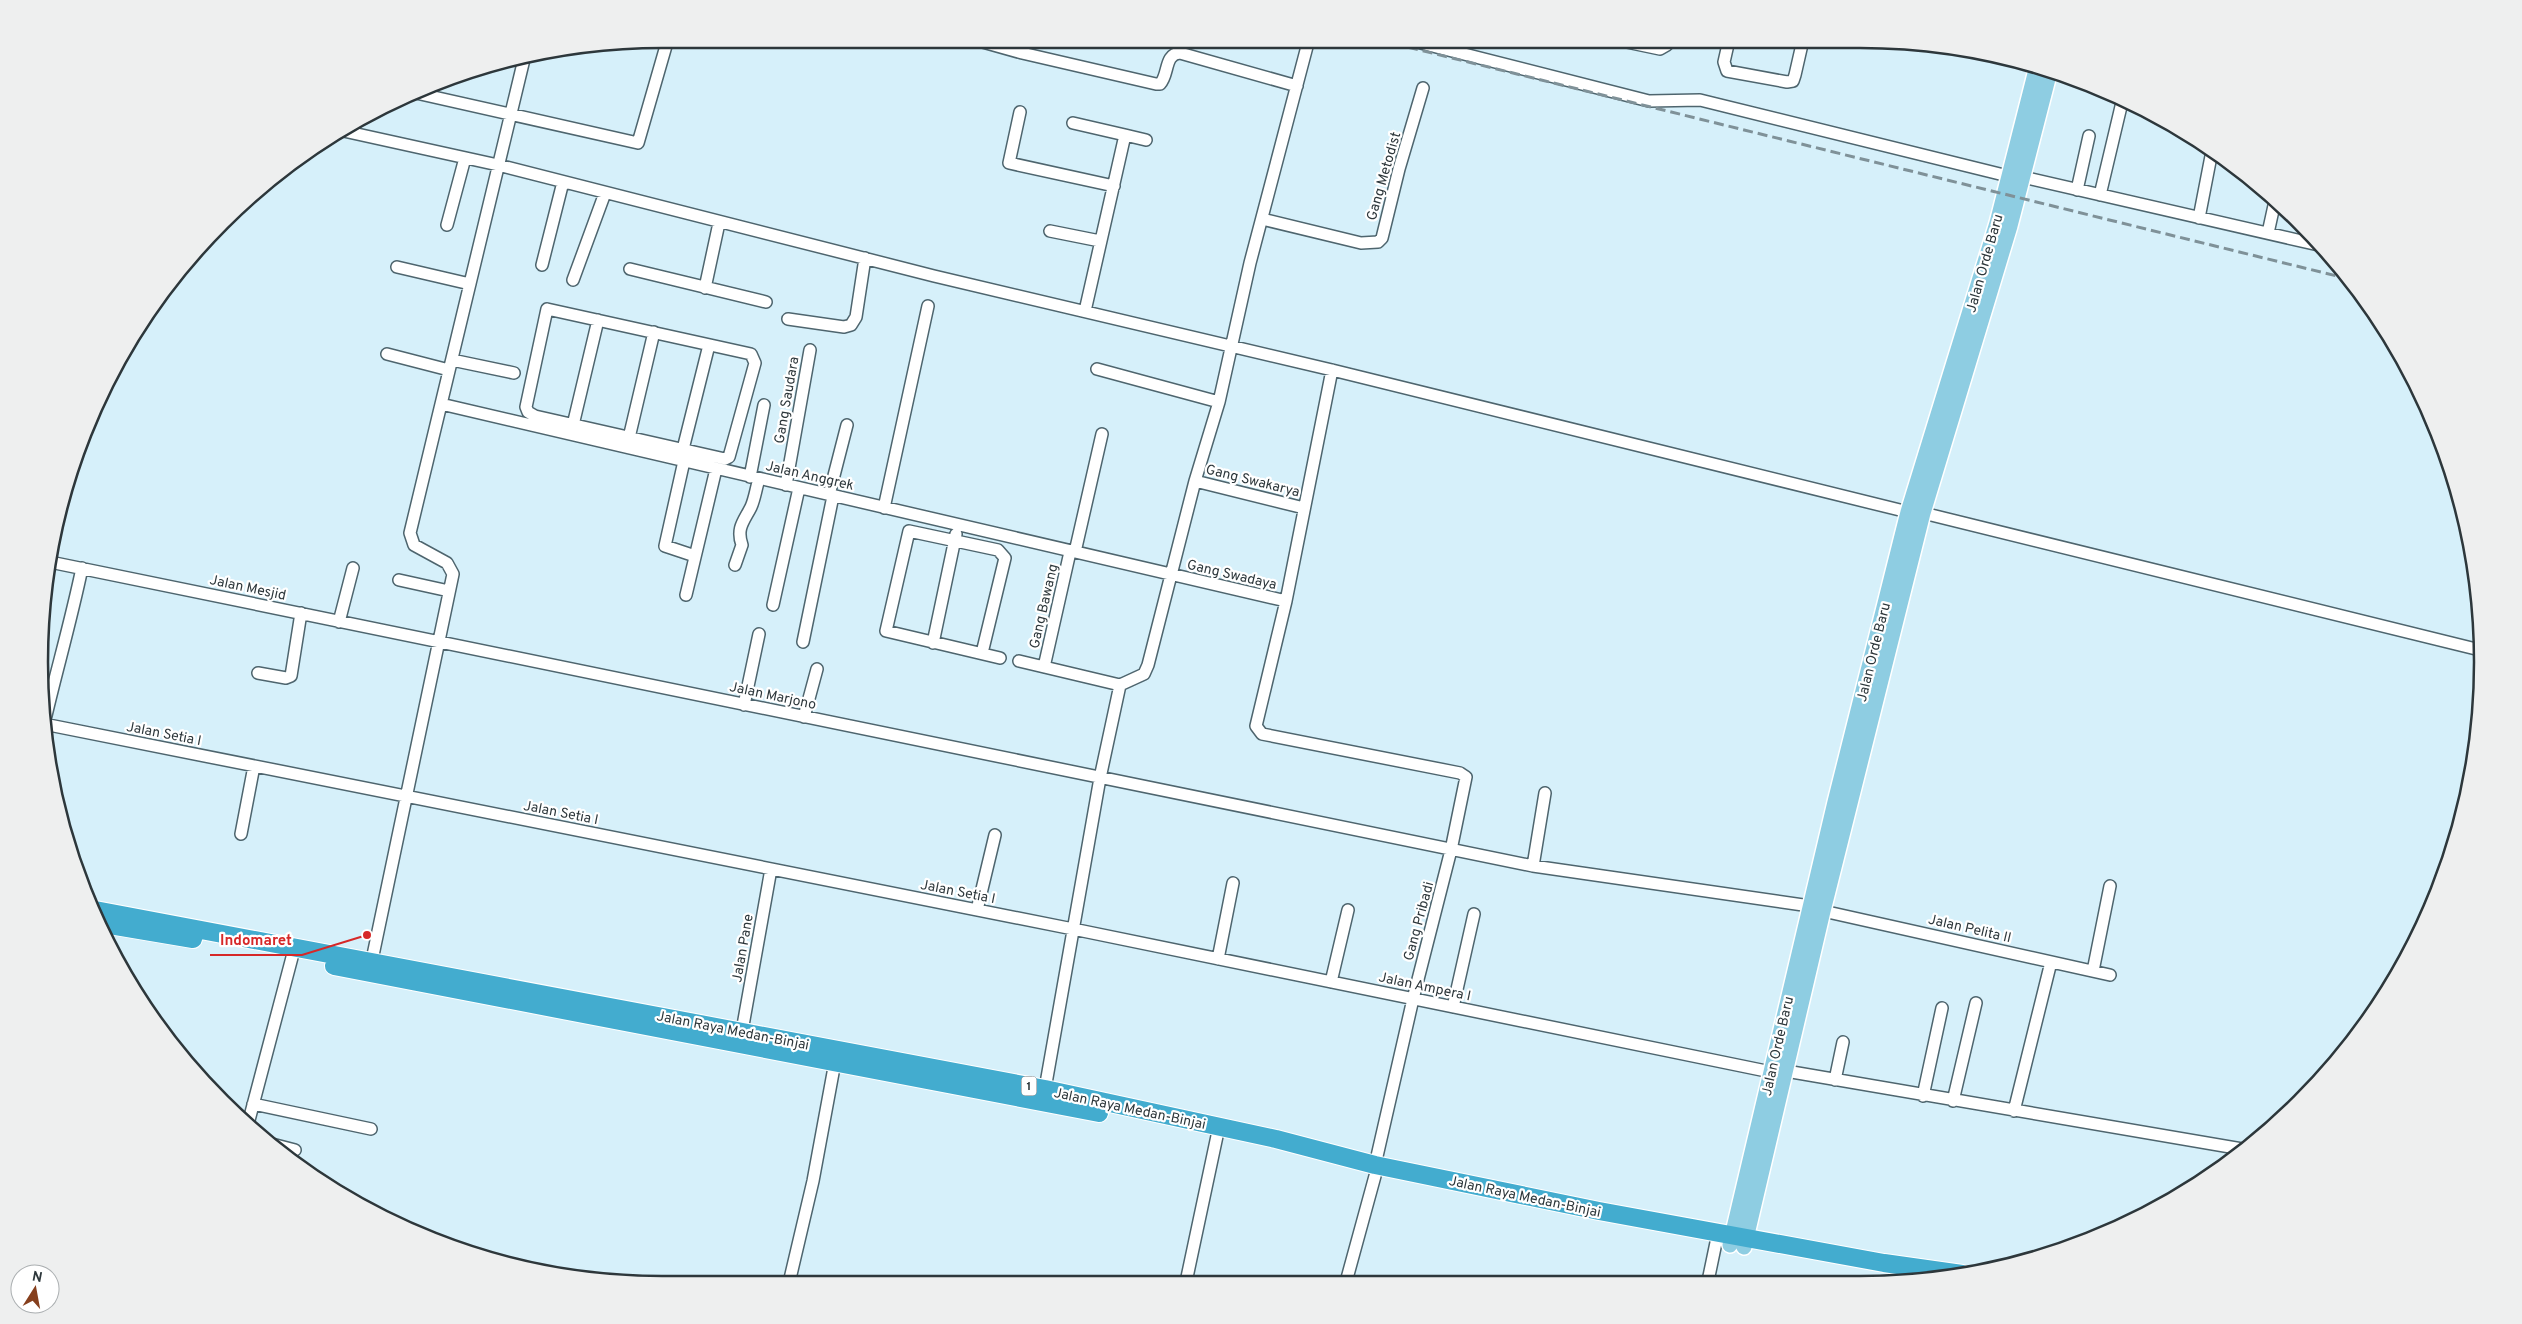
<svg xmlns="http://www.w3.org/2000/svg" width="2522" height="1324" font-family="Overpass,sans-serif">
<rect width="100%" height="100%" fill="#d6f0fa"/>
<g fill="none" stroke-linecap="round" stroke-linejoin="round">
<defs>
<path id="minor" d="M972,39L1022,53L1156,84H1160C1169,75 1164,54 1180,53L1297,86
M1409,40L1649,101L1700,100L2008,176
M1617,40L1660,49L1667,45L1668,40
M1729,40L1724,62L1727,71L1787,82L1793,81L1795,75L1803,40
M416,93L638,143L668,39
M1020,112L1009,163L1114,186
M1073,123L1125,135
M339,130L498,165L934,276L1332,370L1908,512
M2023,177L2323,246
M2077,190L2089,136
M2100,195L2123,98
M2199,218L2212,151
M1262,219L1361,243L1378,242L1382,238L1399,169L1423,88
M447,225L465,158
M1050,231L1100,241
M2268,233L2275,201
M542,265L563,182
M397,267L470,284
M630,269L766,302
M573,280L605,193
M705,288L719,223
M547,309L751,354L755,363L729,457L725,459L535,416L528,412L526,407Z
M1085,311L1125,135L1146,140
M788,319L844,327L851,325L856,317L865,258
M387,354L449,370
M452,360L514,373
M1097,369L1219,402
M1332,370L1286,601L1256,726L1262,734L1460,773L1466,777L1451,850L1413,999L1375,1165
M441,404L1286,601
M573,425L598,320
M628,442L654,332
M683,449L709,345
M684,461L665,546L695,556
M750,477L764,405
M1195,481L1304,508
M786,485L810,350
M829,495L847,425
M884,508L928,306
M1923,513L2480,650
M1075,552L1102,434
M50,562L1533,866L1810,906
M735,565L742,545C736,528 744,521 751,507C755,498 756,488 759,479
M399,580L449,591
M686,595L716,469
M773,605L799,488
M339,622L353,568
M803,642L833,496
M933,643L956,534
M982,653L1005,558L998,550L909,531L886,631L1000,658
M1019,661L1120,685
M1044,667L1070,552
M258,673L286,678L291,676L301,613
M744,705L759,634
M804,717L817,669
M44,724L1073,929L1771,1072
M44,724C56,672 71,621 82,568
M241,834L254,766
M1533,866L1545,793
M977,910L995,835
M1823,911L2110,975
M1218,959L1233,883
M372,960L453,574L447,563L414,545L410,533L525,55
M2093,971L2110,886
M1331,982L1348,910
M1453,1007L1474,914
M742,1031L771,869
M1786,1071L2242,1149
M1835,1080L1843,1042
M1045,1089L1100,778L1120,685L1144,674L1148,665L1195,481L1219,402L1250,263L1309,39
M1923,1096L1942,1008
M1953,1101L1976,1003
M253,1104L371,1129
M2014,1111L2051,962
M248,1124L295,946
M268,1143L295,1150
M1708,1281L1718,1233
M1186,1282L1217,1136
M1346,1282L1375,1176
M789,1283L813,1181L835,1062"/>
<path id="major" d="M1730,1245L1835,802L1908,512L1997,223L2037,66
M1744,1247L1823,911L1923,513L2010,226L2050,71"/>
<path id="highway" d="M90,909L1045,1089L1276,1139L1375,1165L1599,1211L1884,1263L1962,1274
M98,923L193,939
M334,966L1099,1113"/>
</defs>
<!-- minor casing -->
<use href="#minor" stroke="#4e656e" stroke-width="14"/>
<!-- major casing -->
<use href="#major" stroke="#fff" stroke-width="18"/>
<!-- highway casing -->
<use href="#highway" stroke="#fff" stroke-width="20"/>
<!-- minor -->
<use href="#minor" stroke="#fff" stroke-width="11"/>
<!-- major -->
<use href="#major" stroke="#8ecde2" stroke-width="15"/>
<!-- highway -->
<use href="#highway" stroke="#43accf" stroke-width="18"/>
<!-- rail -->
<path stroke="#7f9198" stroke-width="3" stroke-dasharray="10 5" stroke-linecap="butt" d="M1379,40L2349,279"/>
</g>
<g text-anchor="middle" stroke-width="4.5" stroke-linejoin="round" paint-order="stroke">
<!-- shield labels -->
<rect fill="#fff" stroke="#6c7376" stroke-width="1" x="1021.5" y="1076.5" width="15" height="19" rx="4"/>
<g font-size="12" font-weight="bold" fill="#2d373b">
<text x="1029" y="1090">1</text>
</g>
<!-- street labels -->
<g font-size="14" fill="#2d373b" stroke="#fff">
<text transform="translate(1383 176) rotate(-74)" y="5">Gang Metodist</text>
<text transform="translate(1984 263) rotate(-74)" y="5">Jalan Orde Baru</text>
<text transform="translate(786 400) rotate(-80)" y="5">Gang Saudara</text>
<text transform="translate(810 475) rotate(13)" y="5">Jalan Anggrek</text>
<text transform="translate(1253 480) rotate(14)" y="5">Gang Swakarya</text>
<text transform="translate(1232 574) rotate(13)" y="5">Gang Swadaya</text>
<text transform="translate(248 587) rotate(12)" y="5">Jalan Mesjid</text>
<text transform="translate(1043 606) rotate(-77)" y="5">Gang Bawang</text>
<text transform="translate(1873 652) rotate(-76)" y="5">Jalan Orde Baru</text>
<text transform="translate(773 695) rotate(12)" y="5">Jalan Marjono</text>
<text transform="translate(164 733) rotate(11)" y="5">Jalan Setia I</text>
<text transform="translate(561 812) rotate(11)" y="5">Jalan Setia I</text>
<text transform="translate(958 891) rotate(11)" y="5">Jalan Setia I</text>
<text transform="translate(1418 921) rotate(-75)" y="5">Gang Pribadi</text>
<text transform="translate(1970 928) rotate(13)" y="5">Jalan Pelita II</text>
<text transform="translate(742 948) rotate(-80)" y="5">Jalan Pane</text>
<text transform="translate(1425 986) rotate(12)" y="5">Jalan Ampera I</text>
<text transform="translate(733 1030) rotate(11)" y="5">Jalan Raya Medan-Binjai</text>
<text transform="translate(1777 1046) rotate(-77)" y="5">Jalan Orde Baru</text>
<text transform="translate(1130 1108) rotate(12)" y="5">Jalan Raya Medan-Binjai</text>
<text transform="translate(1525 1196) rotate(12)" y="5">Jalan Raya Medan-Binjai</text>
</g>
</g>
<!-- crop -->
<path d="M0 0H2522V1324H0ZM662 48H1860A614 614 0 0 1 2474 662V662A614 614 0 0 1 1860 1276H662A614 614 0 0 1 48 662V662A614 614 0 0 1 662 48Z" fill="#eeefef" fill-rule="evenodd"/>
<path fill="none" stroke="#2d373b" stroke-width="2.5" d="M662 48H1860A614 614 0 0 1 2474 662V662A614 614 0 0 1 1860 1276H662A614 614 0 0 1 48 662V662A614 614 0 0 1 662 48Z"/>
<!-- callouts -->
<path fill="none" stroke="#d62828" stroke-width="2" d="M367 935L302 955H210"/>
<circle fill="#d62828" stroke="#fff" stroke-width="2" cx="367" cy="935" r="5"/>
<g font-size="15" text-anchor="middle" font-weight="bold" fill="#d62828" stroke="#fff" stroke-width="4.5" stroke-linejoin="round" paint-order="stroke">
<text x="256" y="945">Indomaret</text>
</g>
<!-- north arrow -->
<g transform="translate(35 1289) rotate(11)"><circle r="24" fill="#ffffff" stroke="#abafb1"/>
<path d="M0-4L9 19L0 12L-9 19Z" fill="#863f1d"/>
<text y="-8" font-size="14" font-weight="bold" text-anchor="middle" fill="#2d373b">N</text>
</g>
</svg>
